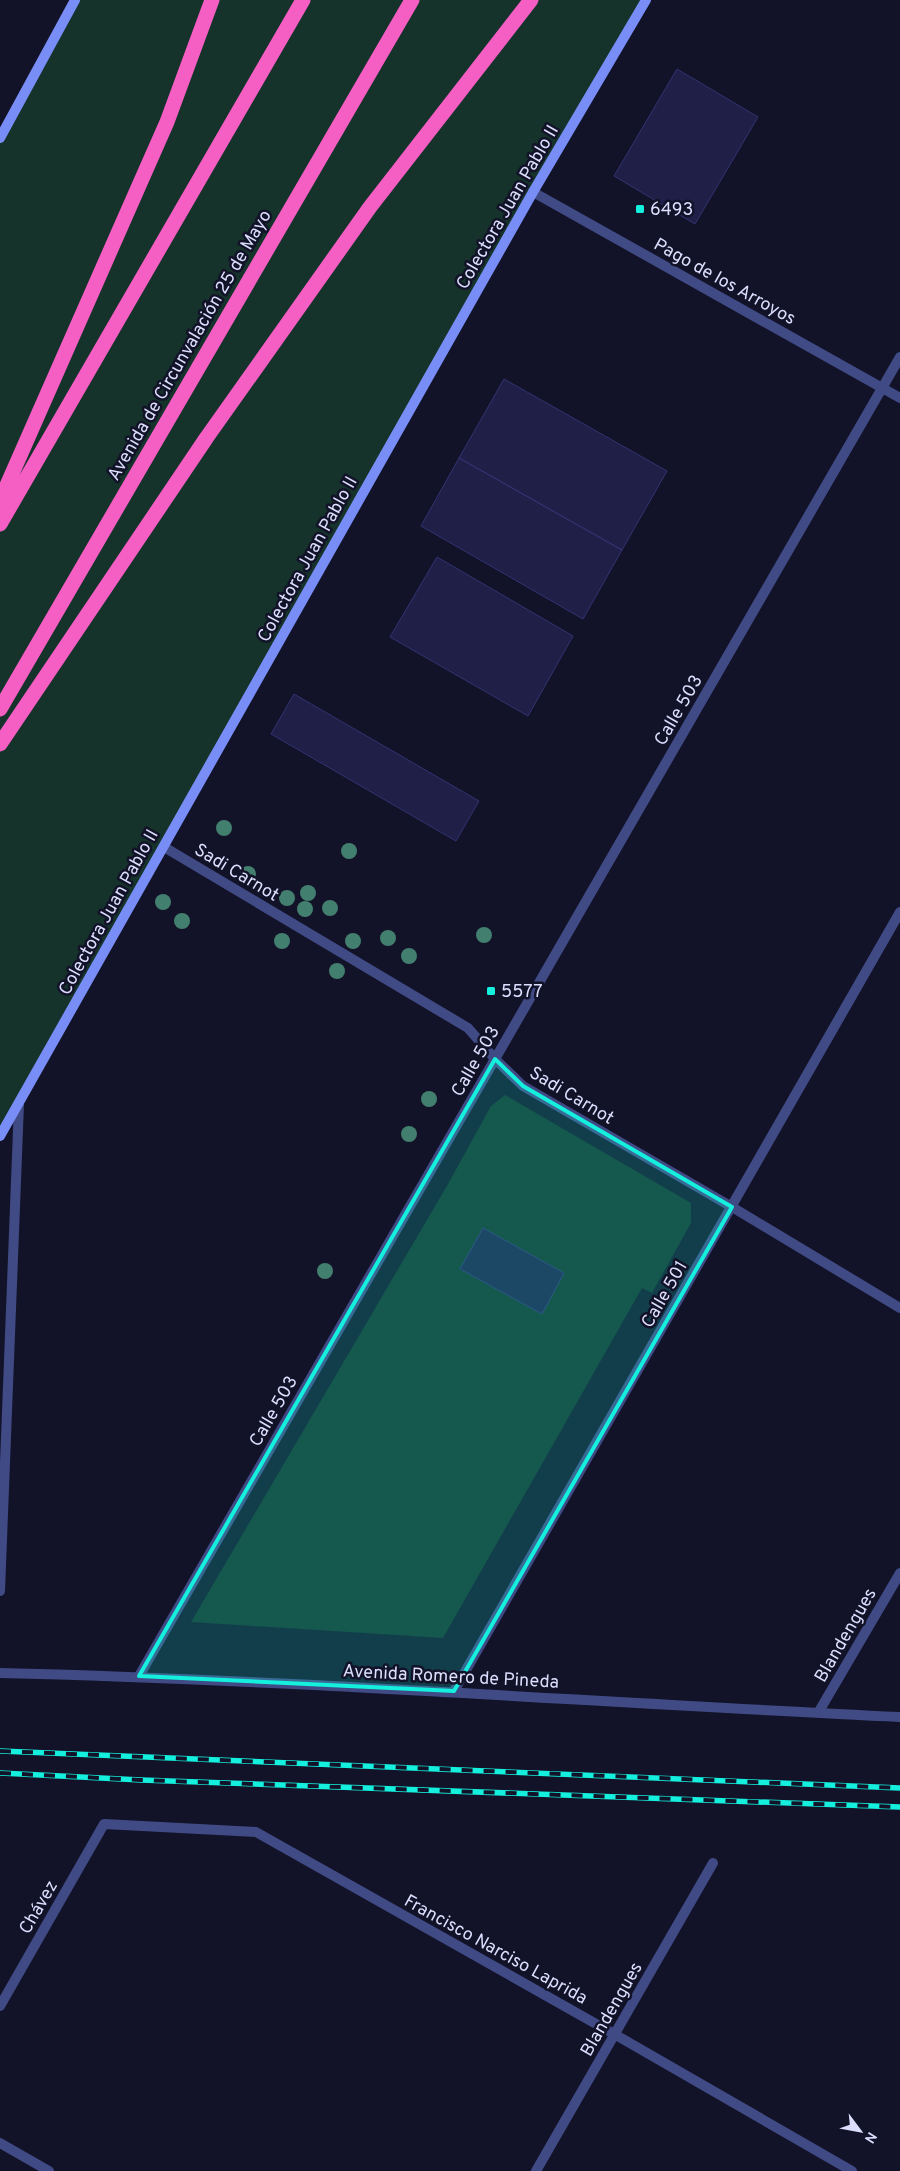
<svg xmlns="http://www.w3.org/2000/svg" width="900" height="2171" font-family="Overpass,sans-serif">
<rect width="100%" height="100%" fill="#121228"/>
<!-- green -->
<path fill="#15322b" d="M75,0H646L0,1136V138Z
M505,1095L691,1203V1223L652,1293L642,1288L443,1638L191,1622L448,1184L491,1106Z"/>
<!-- building -->
<path fill="#201f48" stroke="#333372" d="M677,69L758,117L695,224L614,176Z
M504,379L667,471L622,550L459,458Z
M459,458L622,550L583,619L421,526Z
M437,557L573,636L528,716L390,637Z
M294,694L479,801L456,841L271,734Z
M483,1228L564,1273L542,1314L460,1269Z"/>
<g fill="none" stroke-linecap="round" stroke-linejoin="round">
<!-- service -->
<path stroke="#404a84" stroke-width="10" d="M164,847L468,1028L495,1059"/>
<!-- minor -->
<path stroke="#404a84" stroke-width="10" d="M533,192L900,398
M495,1059L523,1086L732,1207L900,1308
M0,1591L19,1104
M0,1673C300,1680 600,1703 900,1717
M139,1676L900,357
M454,1691L900,912
M818,1713L900,1573
M0,2006L104,1824L256,1832L614,2034L852,2171
M0,2143L49,2171
M536,2171L713,1863"/>
<!-- secondary -->
<path stroke="#788df6" stroke-width="10" d="M0,138L75,0
M0,1136L533,192L646,0"/>
<!-- motorway -->
<path stroke="#f55ec2" stroke-width="15" d="M0,501L167,122L212,0
M0,524L303,0
M0,709L412,0
M0,744L207,437L370,207L531,0"/>
<defs>
<path id="rail" d="M0,1751L900,1788
M0,1773L141,1780L900,1807"/>
</defs>
<!-- rail casing -->
<use href="#rail" stroke="#14f0dd" stroke-width="5.5"/>
<!-- rail -->
<use href="#rail" stroke="#121228" stroke-width="4" stroke-dasharray="11" stroke-linecap="butt"/>
</g>
<!-- trees -->
<g fill="#437f6f">
<circle cx="224" cy="828" r="8"/>
<circle cx="349" cy="851" r="8"/>
<circle cx="248" cy="874" r="8"/>
<circle cx="308" cy="893" r="8"/>
<circle cx="287" cy="898" r="8"/>
<circle cx="163" cy="902" r="8"/>
<circle cx="330" cy="908" r="8"/>
<circle cx="305" cy="909" r="8"/>
<circle cx="182" cy="921" r="8"/>
<circle cx="484" cy="935" r="8"/>
<circle cx="388" cy="938" r="8"/>
<circle cx="282" cy="941" r="8"/>
<circle cx="353" cy="941" r="8"/>
<circle cx="409" cy="956" r="8"/>
<circle cx="337" cy="971" r="8"/>
<circle cx="429" cy="1099" r="8"/>
<circle cx="409" cy="1134" r="8"/>
<circle cx="325" cy="1271" r="8"/>
</g>
<!-- marked area -->
<path fill="#14f0dd" fill-opacity="0.2" stroke="#14f0dd" stroke-width="4" stroke-linejoin="round" d="M495,1059L523,1086L732,1207L454,1691L139,1676Z"/>
<!-- markers -->
<g fill="#14f0dd" stroke="#121228" stroke-width="2">
<rect x="635" y="204" width="10" height="10" rx="2.5"/>
<rect x="486" y="986" width="10" height="10" rx="2.5"/>
</g>
<g text-anchor="middle" stroke-width="5" stroke-linejoin="round" paint-order="stroke">
<!-- street labels -->
<g font-size="18" fill="#dbdefd" stroke="#121228">
<text transform="translate(507 207) rotate(-60)" y="6">Colectora Juan Pablo II</text>
<text transform="translate(725 281) rotate(29)" y="6">Pago de los Arroyos</text>
<text transform="translate(189 345) rotate(-60)" y="6">Avenida de Circunvalación 25 de Mayo</text>
<text transform="translate(307 559) rotate(-61)" y="6">Colectora Juan Pablo II</text>
<text transform="translate(678 710) rotate(-60)" y="6">Calle 503</text>
<text transform="translate(237 872) rotate(31)" y="6">Sadi Carnot</text>
<text transform="translate(108 912) rotate(-61)" y="6">Colectora Juan Pablo II</text>
<text transform="translate(475 1061) rotate(-60)" y="6">Calle 503</text>
<text transform="translate(572 1095) rotate(31)" y="6">Sadi Carnot</text>
<text transform="translate(664 1294) rotate(-60)" y="6">Calle 501</text>
<text transform="translate(273 1411) rotate(-60)" y="6">Calle 503</text>
<text transform="translate(845 1635) rotate(-60)" y="6">Blandengues</text>
<text transform="translate(451 1676) rotate(3)" y="6">Avenida Romero de Pineda</text>
<text transform="translate(38 1907) rotate(-60)" y="6">Chávez</text>
<text transform="translate(496 1949) rotate(29)" y="6">Francisco Narciso Laprida</text>
<text transform="translate(611 2009) rotate(-60)" y="6">Blandengues</text>
</g>
<!-- poi labels -->
<g font-size="18" fill="#dbdefd" stroke="#121228" text-anchor="start">
<text x="650" y="215">6493</text>
<text x="501" y="997">5577</text>
</g>
</g>
<!-- north arrow -->
<g transform="translate(860 2131) rotate(122)" stroke="#121228" stroke-width="4" paint-order="stroke">
<path d="M0-4L9 19L0 12L-9 19Z" fill="#dbdefd"/>
<text y="-8" font-size="14" font-weight="bold" text-anchor="middle" fill="#dbdefd">N</text>
</g>
</svg>
